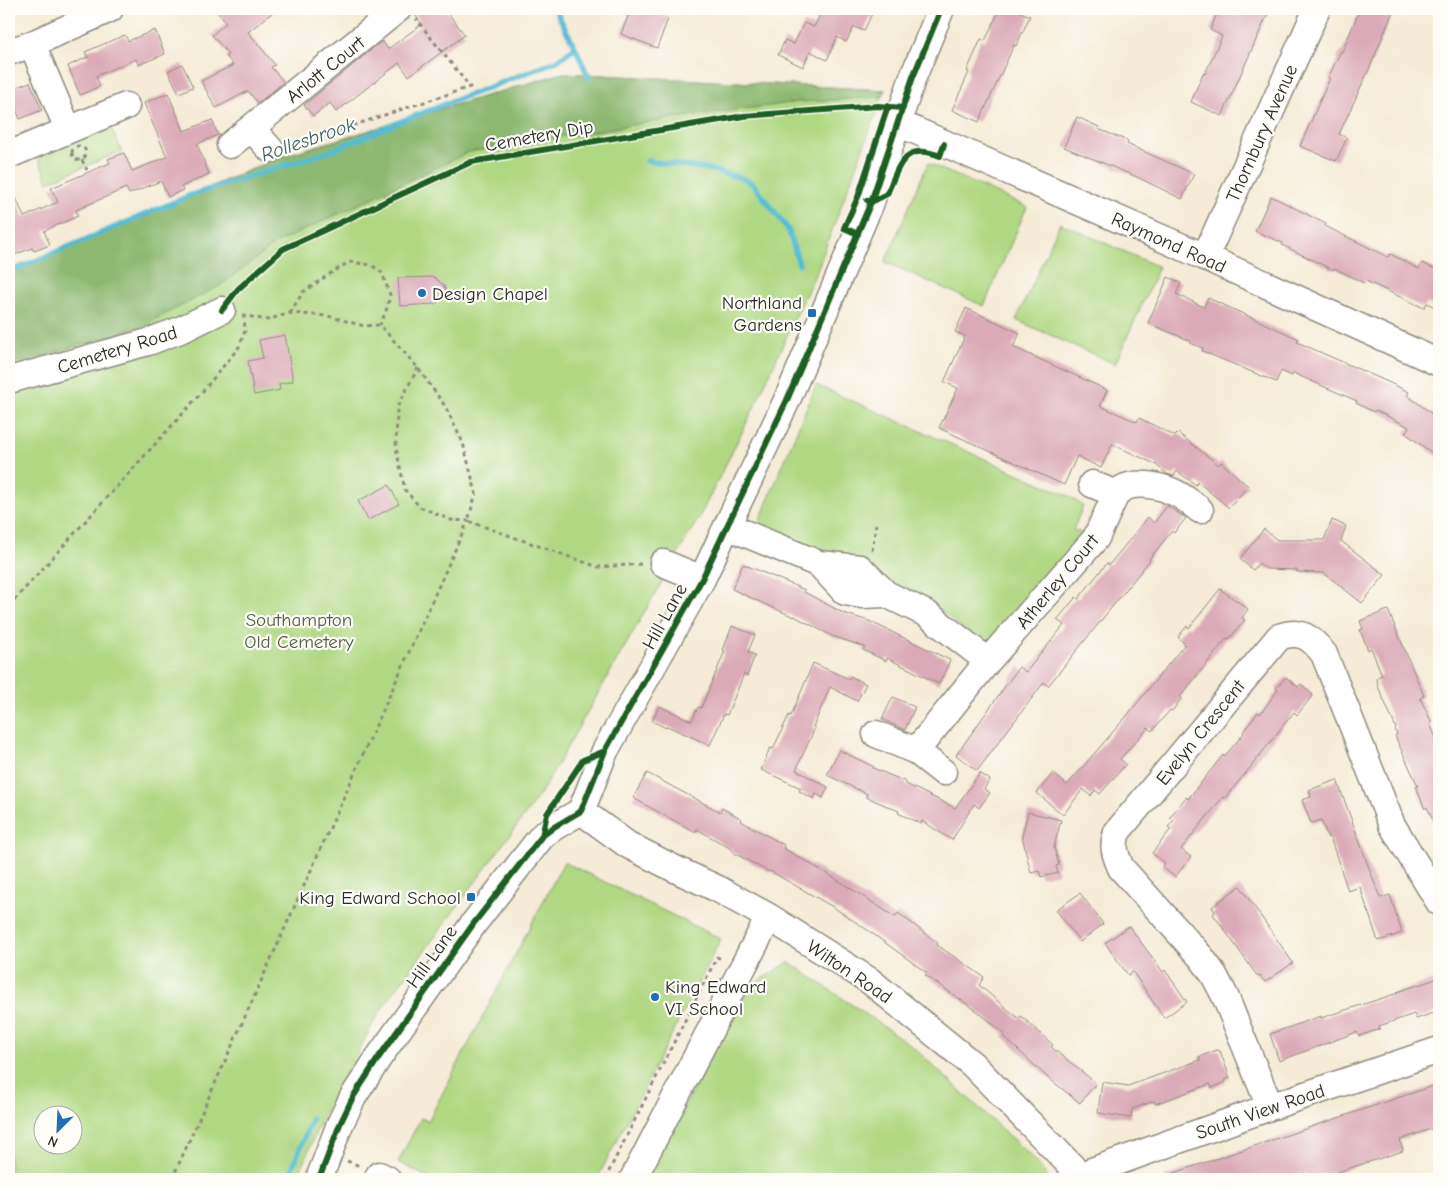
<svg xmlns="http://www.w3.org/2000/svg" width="1448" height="1188" font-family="'Comic Neue',sans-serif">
<rect width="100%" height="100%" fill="#fdfcf7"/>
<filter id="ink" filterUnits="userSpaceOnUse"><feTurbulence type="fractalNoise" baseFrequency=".02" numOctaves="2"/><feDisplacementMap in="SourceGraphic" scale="10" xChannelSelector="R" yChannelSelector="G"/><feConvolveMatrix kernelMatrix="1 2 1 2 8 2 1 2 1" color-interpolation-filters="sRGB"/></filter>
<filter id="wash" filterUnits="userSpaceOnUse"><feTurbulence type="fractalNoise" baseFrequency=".0096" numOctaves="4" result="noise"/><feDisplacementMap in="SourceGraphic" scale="20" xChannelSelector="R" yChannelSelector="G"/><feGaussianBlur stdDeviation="1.12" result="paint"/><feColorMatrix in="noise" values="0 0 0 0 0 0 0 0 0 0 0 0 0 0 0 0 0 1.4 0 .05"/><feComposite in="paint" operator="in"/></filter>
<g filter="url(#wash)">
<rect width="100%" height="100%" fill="#f5ebd6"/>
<!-- green -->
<path fill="#b0d883" stroke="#6e8257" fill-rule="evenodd" d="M563,73L885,90L817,270L753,410L702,512L541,793L380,1011L320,1122L297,1179H9V272L283,156ZM42,1116H72V1146H42Z
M108,121L122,151L48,182L35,150Z
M928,163L1027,207L984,306L885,262Z
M1060,223L1159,267L1115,364L1016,320Z
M816,385L1069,496L1083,506L1073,530L1090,536L1027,609L983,646L930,601L901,586L890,589L817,549L783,535L777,538L756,529Z
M564,862L721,939L597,1179H431L398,1162L421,1118L428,1121Z
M789,962L911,1045L1035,1160L1049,1179H645L749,987Z"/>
<!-- forest -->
<path fill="#8cb871" stroke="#5c724e" d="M563,73L885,90L883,97L799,102L675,118L469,152L277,243L218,287L142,326L25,361L9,363V272L283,156Z"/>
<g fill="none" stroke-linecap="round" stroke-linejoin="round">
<!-- stream -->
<path stroke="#55bcd3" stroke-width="5.5" d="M555,9L575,47L589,78
M647,161L708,169L745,179L754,185L788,229L799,264
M9,272L191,195L328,152L399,122L557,61L575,47
M288,1179L312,1118"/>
</g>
<g id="blocks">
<!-- building -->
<path fill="#dbaab8" d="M215,9H277L248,32L275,65L271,67L284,82L258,103L248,91L216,108L201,81L233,65L226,56L228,54L212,35L226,23Z
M413,9H445L465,35L409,76L399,63L336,112L330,103L313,116L304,105L382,41L388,49L422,24L412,11Z
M631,9H641L668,19L657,48L621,34Z
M823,9H874L864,31L854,27L846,42L837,37L827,60L810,51L803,67L778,55L785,40L794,44L804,23L814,27Z
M1000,9H1013L1030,16L1016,46L1014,45L979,122L952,110L969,72L967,71L981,39L985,41Z
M1219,9H1270L1222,116L1191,102L1203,73L1205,74L1222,36L1210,30Z
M1360,9H1394L1371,65L1339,134L1347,138L1336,161L1300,146L1330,78H1328L1341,51L1342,52Z
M155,30L165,54L138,65L136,59L96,76L100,86L80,95L68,66L88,57L85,52L125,35L128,41Z
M182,64L193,87L179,93L168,71Z
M30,82L42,110L20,119L16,109L9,112V90Z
M168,93L184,131L212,120L218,135L197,144L209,174L181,187L183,190L168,197L161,181L129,194L126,188L76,210L78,216L44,231L50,245L34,251L32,248L9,257V181L24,217L58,202L51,188L110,163L108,159L124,153L132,171L167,157L144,103Z
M1077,117L1099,127L1098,129L1128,141L1127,144L1194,174L1182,199L1137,177L1064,147Z
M1271,196L1326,224L1325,226L1388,257L1390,254L1419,269L1422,263L1439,271V309L1427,303L1424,308L1366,281L1364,283L1334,268L1333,270L1282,245L1283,243L1255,231Z
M434,277L444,286L446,291L444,296L436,304L400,306L398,278Z
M1168,277L1181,283L1176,294L1204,307L1208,298L1299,339L1297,342L1388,382L1409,392L1407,395L1439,419V458L1405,433L1409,427L1375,410L1374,412L1356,403L1357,401L1293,373L1292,376L1281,371L1276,382L1202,351L1203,348L1190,343L1191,341L1148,323Z
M966,308L1020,333L1013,347L1107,390L1100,406L1137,422L1139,418L1175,436L1178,433L1219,465L1221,462L1248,486L1229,508L1198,482L1196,485L1177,471L1174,476L1167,474L1155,464L1112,444L1101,468L1077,456L1064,485L939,428L958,388L944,382L965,336L955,332Z
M285,335L293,381L279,384L280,390L254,395L248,361L263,358L259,340Z
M389,485L399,504L368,520L358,501Z
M1167,506L1186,518L1174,533L1172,531L1149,559L1150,560L1048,686L1044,682L977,771L956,755L1019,667L1026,672L1064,625L1057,620L1076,597L1078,599L1107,563L1109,565L1148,517L1154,523Z
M1332,520L1346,526L1341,541L1385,575L1362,603L1324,573L1297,572V570L1266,569L1259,563L1253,570L1240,559L1264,529L1277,540H1324Z
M743,564L805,590L804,592L843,613L869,621L950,660L939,684L887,658L886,661L863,650L865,647L832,636L794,616V617L771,607L732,589Z
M1220,589L1248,609L1242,618L1245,620L1229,639L1227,638L1180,697L1182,698L1172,711L1170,710L1152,731L1148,728L1120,759L1126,764L1100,794L1095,790L1091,796L1083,789L1063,815L1037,793L1053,773L1067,785L1125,718L1185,644L1178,637L1187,626L1189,628Z
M1388,610L1424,696L1420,698L1432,723L1430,724L1439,745V834L1427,807L1425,809L1416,787L1418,786L1395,736L1397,735L1395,729L1396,728L1377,684L1378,683L1376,678L1382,675L1371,648L1368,650L1360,630L1363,629L1360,621Z
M732,626L755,635L748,652L755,655L747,676L744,674L727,715L724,714L710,745L667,726L666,728L652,721L659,706L692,721L698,707L701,708L725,651L723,650Z
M813,663L849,679L850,676L866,684L857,701L830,687L813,727L815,728L796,770L828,787L823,798L816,794L814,799L799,791L801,788L761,770L770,748L773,749L789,715L791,716Z
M1286,677L1298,687L1301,684L1313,695L1297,715L1294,712L1249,769L1225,798L1223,797L1181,849L1191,857L1175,877L1162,867L1165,863L1152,853L1171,829L1168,827L1174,820L1170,817L1186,797L1188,799L1223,755L1224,757L1244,733L1243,732L1258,712L1260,714L1278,690L1276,688Z
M893,697L915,707L905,730L882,719Z
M839,750L874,767L873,768L906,782V784L955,808L980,773L990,780L984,789L990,793L979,808L974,804L952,840L922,821L921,824L898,813L899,811L866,797L867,794L827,775Z
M647,773L720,812L722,808L742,819L741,821L784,845L783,848L836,879L895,917L898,913L938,943L937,945L984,977L979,985L1019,1019L1021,1016L1053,1045L1051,1047L1096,1083L1080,1103L1047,1077L1003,1036L1005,1034L977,1011L925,975L927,973L869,931L833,907L770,871L769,872L732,852L733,850L697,829L695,832L633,798Z
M1337,780L1380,898L1390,895L1402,933L1378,941L1360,887L1348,891L1330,837L1328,838L1321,820L1311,823L1302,800L1311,797L1309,790Z
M1028,812L1061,820L1054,847L1059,865L1056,866L1058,873L1041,877L1039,871L1031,873L1022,836Z
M1240,886L1293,963L1265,982L1260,976L1258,977L1213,914L1215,912L1212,907Z
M1080,893L1103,924L1080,942L1056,910Z
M1129,926L1163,972L1165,970L1187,1002L1164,1018L1133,972L1128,975L1105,943Z
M1439,978V1011L1416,1019L1414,1014L1379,1026L1380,1029L1359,1036L1357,1032L1279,1061L1270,1034L1321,1016V1018L1398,993L1397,992Z
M1217,1050L1220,1051L1230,1078L1225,1080L1226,1082L1212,1088L1210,1084L1155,1104L1154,1101L1132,1109L1131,1118L1098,1113L1102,1082L1128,1086L1200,1060L1199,1057Z
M1439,1084V1126L1400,1140L1403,1151L1316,1179H1307L1305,1173L1285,1179H1165V1176Z"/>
</g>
</g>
<g filter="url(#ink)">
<use href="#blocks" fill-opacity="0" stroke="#908b80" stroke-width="1"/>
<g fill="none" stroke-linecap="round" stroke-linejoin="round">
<defs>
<path id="minor" d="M32,44L68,129
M9,52L32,44L110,9
M898,123L1205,257L1439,363
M251,128L270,149
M230,145L398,9
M11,154L126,106
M1205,257L1317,9
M9,380L148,342L180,330L222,310
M1092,484L1116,494
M727,526L819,564L860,568L886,594L927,614L988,661
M663,563L702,579
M819,564L845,592L862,595L886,594
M876,734L916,751L943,772
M916,751L988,661L1096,538L1116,494C1128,480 1155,484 1171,491C1182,495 1191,503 1200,510
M581,811L628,845L675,869L718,889L769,917L870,981L972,1064L1084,1179
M1270,1107L1225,996L1214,975L1201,957L1121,868C1115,854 1112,847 1117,832L1279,637C1300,629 1311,637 1324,654L1392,825L1439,902
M1081,1175L1270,1107L1439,1050
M319,1179L340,1124L353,1097L379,1057L474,923L542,836L554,827L581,811L605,751L702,579L727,526L787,400L871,202L913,77L941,9
M377,1179L379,1175L387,1179
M633,1179L769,917"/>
</defs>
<!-- minor casing -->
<use href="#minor" stroke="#908b80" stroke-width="29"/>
<!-- path -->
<path stroke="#908b80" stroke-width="3" stroke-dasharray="4 4" stroke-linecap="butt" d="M292,144L309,140L470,87L416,19
M72 153a7 7 0 1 1 14 0a7 7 0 1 1-14 0Z
M82,160L87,170
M290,313L303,292L328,275L349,262L372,265L382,273L390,295L387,308L380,325
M242,315L267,320L290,313L328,316L364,326L380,325L418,368L445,406L463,443L476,493L468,521L598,567L642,564
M872,551L876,524
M9,606L203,391L239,347L245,331L244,316
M347,1161L360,1166
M172,1179L468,521L451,520L420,507L405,490L396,448L397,407L418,368
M605,1179L717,957L723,960"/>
<!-- minor -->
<use href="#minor" stroke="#fff" stroke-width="26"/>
<defs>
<path id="cycleway" d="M867,200L871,202L887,194C899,167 903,141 940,156L944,144
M858,234L844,228L858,197L888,106
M222,310L238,289L283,249L471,162L744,116L878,106L903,108
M542,836L547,814L583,760L605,751
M319,1179L340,1124L353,1097L379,1057L474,923L542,836L554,827L581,811L605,751L702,579L727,526L787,400L871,202L913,77L941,9"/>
</defs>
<!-- cycleway casing -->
<use href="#cycleway" stroke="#fdfcf7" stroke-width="9"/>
<!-- cycleway -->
<use href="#cycleway" stroke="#1b5e20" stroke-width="6"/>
</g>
</g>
<!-- markers -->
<g fill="#1f6fb2" stroke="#fdfcf7" stroke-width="2">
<circle cx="422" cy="293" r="5"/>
<rect x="807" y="308" width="10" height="10" rx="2.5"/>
<rect x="466" y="892" width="10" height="10" rx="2.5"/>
<circle cx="655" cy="997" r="5"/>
</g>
<g text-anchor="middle" stroke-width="4.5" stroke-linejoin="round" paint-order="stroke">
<!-- street labels -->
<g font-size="19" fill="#2b2b2b" stroke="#fdfcf7">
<text transform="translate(325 69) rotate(-39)" y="7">Arlott Court</text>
<text transform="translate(1261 133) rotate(-66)" y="7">Thornbury Avenue</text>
<text transform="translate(539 135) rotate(-10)" y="7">Cemetery Dip</text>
<text transform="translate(1169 242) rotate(24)" y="7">Raymond Road</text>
<text transform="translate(117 349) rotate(-17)" y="7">Cemetery Road</text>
<text transform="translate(1057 581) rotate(-50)" y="7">Atherley Court</text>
<text transform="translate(664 616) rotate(-61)" y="7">Hill Lane</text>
<text transform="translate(1200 732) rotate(-51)" y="7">Evelyn Crescent</text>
<text transform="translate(431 956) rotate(-54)" y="7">Hill Lane</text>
<text transform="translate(850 971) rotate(34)" y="7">Wilton Road</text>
<text transform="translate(1260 1111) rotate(-19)" y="7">South View Road</text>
</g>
<!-- poi labels -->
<g font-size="19" fill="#2b2b2b" stroke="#fdfcf7" text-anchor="start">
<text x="432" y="300">Design Chapel</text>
<text x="802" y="309" text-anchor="end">Northland<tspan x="802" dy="22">Gardens</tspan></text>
<text x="461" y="904" text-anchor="end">King Edward School</text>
<text x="665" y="993">King Edward<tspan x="665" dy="22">VI School</tspan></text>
</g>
<!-- park labels -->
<g font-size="19" fill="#535f45" stroke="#fdfcf7">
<text x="299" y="626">Southampton<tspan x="299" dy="22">Old Cemetery</tspan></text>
</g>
<!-- water labels -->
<g font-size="20" font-style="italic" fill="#3a5e66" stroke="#fdfcf7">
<text transform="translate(308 139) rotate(-19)" y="7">Rollesbrook</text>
</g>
</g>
<!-- margin -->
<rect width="1448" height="1188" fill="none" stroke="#fdfcf7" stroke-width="30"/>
<!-- north arrow -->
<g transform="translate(58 1130) rotate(204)"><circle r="24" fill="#fdfcf7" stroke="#a9a8a5"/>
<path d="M0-4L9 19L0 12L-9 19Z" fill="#1f6fb2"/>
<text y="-8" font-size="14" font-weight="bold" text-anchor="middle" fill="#2b2b2b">N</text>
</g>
</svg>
